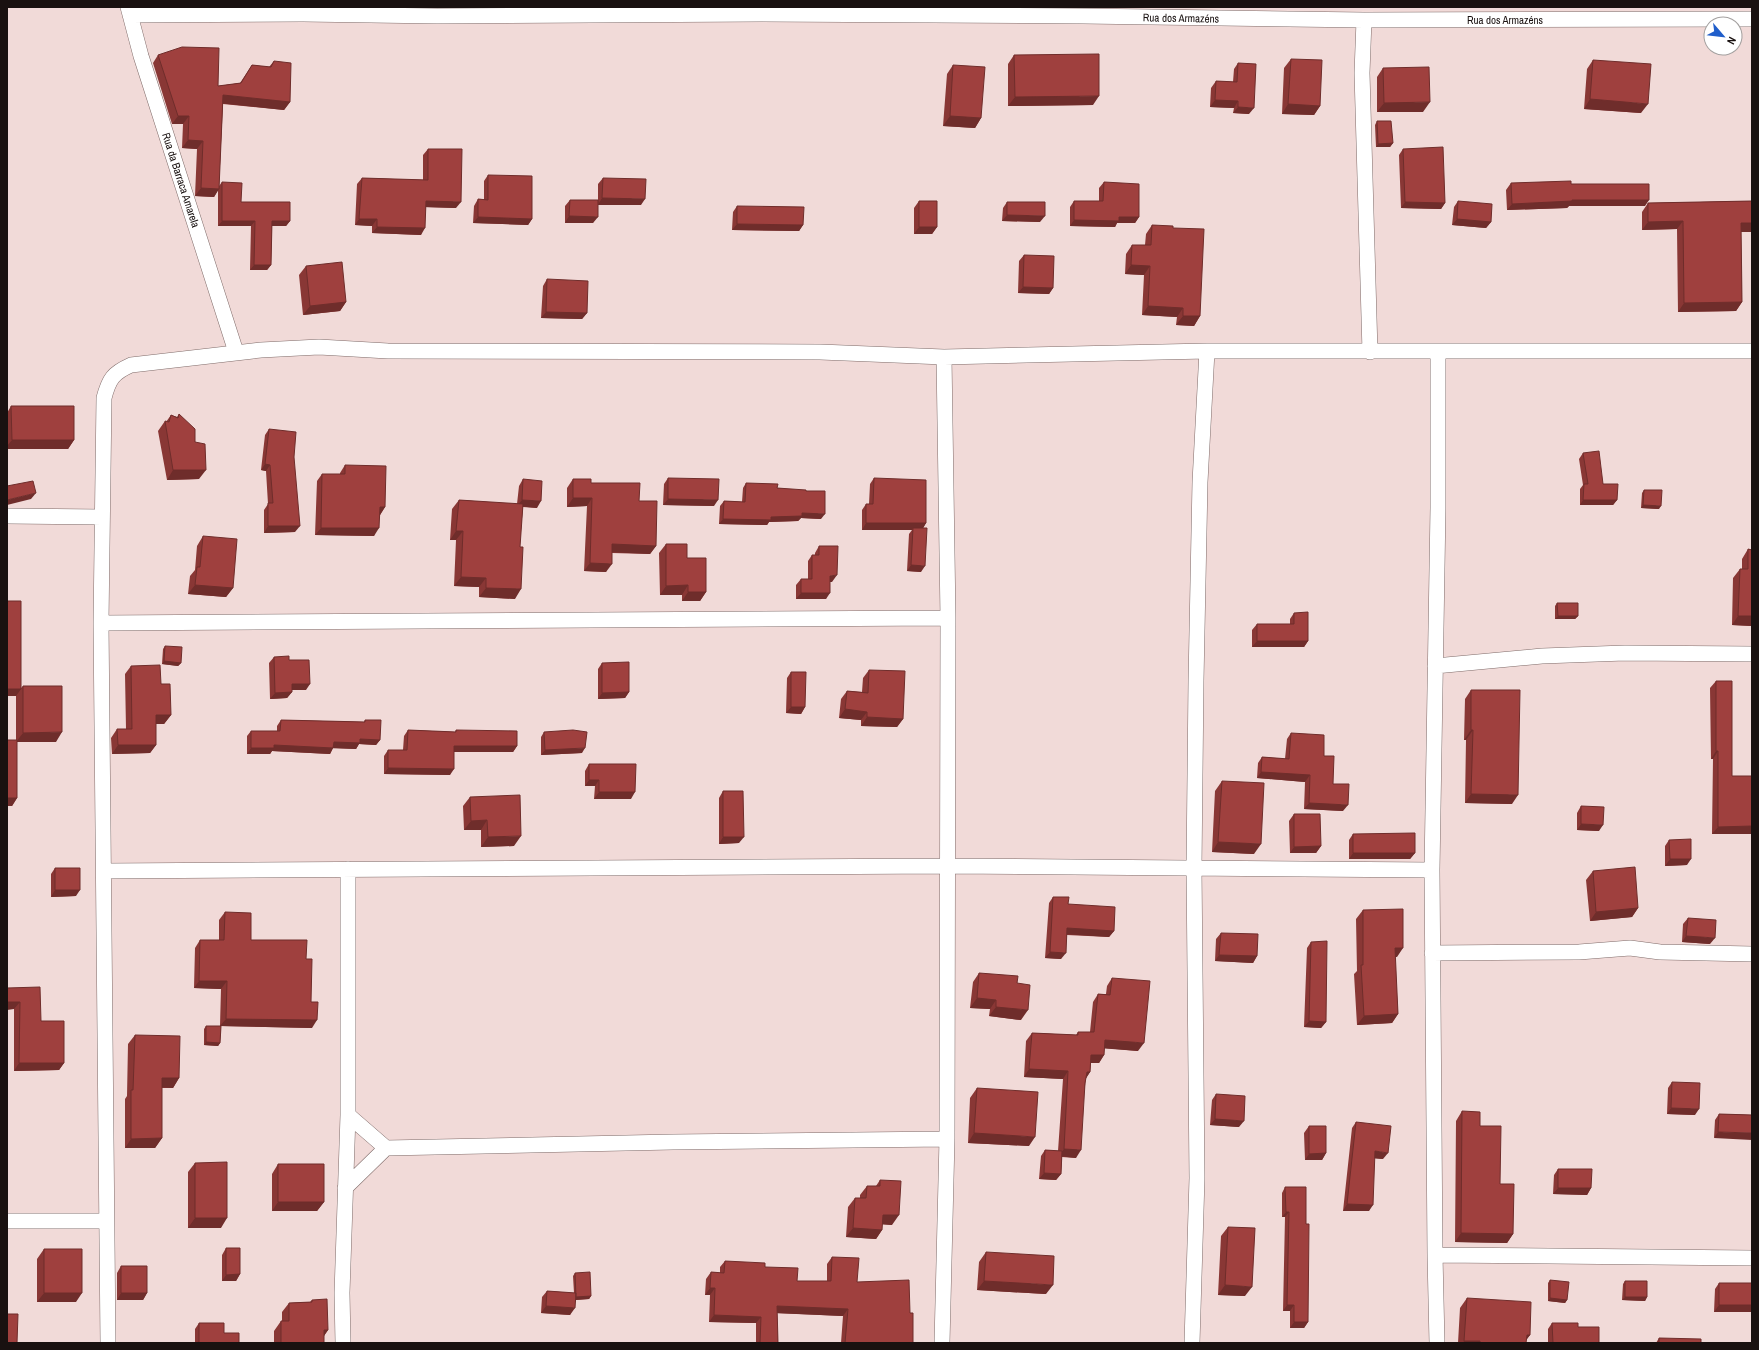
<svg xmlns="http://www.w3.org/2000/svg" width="1759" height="1350" font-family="'Archivo Narrow',sans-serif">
<rect width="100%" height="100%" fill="#f1dad8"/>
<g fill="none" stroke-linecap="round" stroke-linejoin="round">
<defs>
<path id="street" d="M128,7L141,56L236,352
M130,15L303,14L437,16L761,14L1083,16L1364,20L1752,19
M1364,20L1362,73L1370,352
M7,516L102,517
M101,623L948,618
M1435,666L1542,656L1625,653L1752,654
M105,871L948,866L1432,870
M1432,953L1579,952L1630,948L1660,952L1752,954
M348,1115L386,1148L673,1142L947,1139
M345,1188L386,1148
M7,1221H106
M1435,1255L1752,1258
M108,1343L101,623L104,398C109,379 113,373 131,365L261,350L319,347L388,351L820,352L944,357L1207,351H1752
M343,1343L342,1293L348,1115V869
M942,1343L947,1139L948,618L944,357
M1192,1343L1197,1178L1194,868L1196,681L1200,482L1207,351
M1437,1343L1435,1255L1432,870L1438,508V351"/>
</defs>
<!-- street casing -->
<use href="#street" stroke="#7f6b69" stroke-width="16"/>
<!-- street -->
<use href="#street" stroke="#fff" stroke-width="15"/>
</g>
<!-- wall -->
<path fill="#893735" d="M158,55L218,86L240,83L252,65L269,67L274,61L290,102L284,110L223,104L219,186L222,182L241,202L290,221L286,226H272L271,265L267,270H250L251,226H218V190L214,197L195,196L197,149L182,148L183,124H172L153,63Z
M1014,55L1093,105L1008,106V64Z
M1291,59L1320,106L1314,115L1282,114L1284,68Z
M1593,60L1641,113L1584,109L1587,69Z
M1238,63L1249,114L1233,113L1234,108L1210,107L1211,88L1216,81L1233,82L1234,69Z
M953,65L981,118L975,128L943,126L947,74Z
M1383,68L1423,112H1377V77Z
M1377,121L1393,143L1390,147H1376L1375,125Z
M428,149L456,208L426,207L421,235L372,233V226L355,225L357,184L362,178L423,180V155Z
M1403,149L1445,203L1441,209L1401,208L1399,155Z
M488,175L532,219L528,225L473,223L474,206L478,199L484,200V181Z
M603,178L641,205H598L593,223H565V206L570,200H598V184Z
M1104,182L1139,217L1135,223H1117L1115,227L1070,226V207L1074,201H1099V188Z
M1511,183L1571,184L1645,206H1569L1567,208L1507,210L1506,190Z
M919,201L937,227L932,234H914V208Z
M1458,201L1491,222L1486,228L1452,225L1454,207Z
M1752,201V232H1741L1742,302L1736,311L1678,312L1677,229L1642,230V212L1648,203Z
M1007,202L1040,222L1002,221L1003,208Z
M737,206L803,225L799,231L732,230L733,212Z
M1152,225L1173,228L1200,316L1194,326L1176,325L1177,317L1142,315L1144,275L1125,274L1126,254L1132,245H1145L1146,234Z
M1024,255L1053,288L1049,294L1018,293L1019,261Z
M306,266L346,302L340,311L303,315L299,275Z
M547,279L587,313L582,319L541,318L543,286Z
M11,406L74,440L68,449H7V413Z
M179,414L195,442L199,479L167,480L158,431L165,421L166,422L171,415L177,417Z
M269,429L294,457L295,532L264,533V510L268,504L266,471L261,470L265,435Z
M1583,453L1603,484L1617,500L1613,505H1580V489L1583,485L1579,459Z
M345,465L385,507L380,515L374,536L315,535L317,481L322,474H340V473Z
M668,478L714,506L663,505L664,484Z
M874,478L926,523L923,528L921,572L907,571L909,534L912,530H862V510L866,504H869L870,484Z
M523,479L537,508L523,507L515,599L479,597V587L454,586L456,540H450L452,509L459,500L517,504L519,486Z
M573,479L591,483L639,501L656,546L650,554L612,553L606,572L584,571L587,506L567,507V488Z
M746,483L777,488L806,491L821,519L801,518L798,521L769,522L767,525L719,524L720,506L724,501L742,502L743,488Z
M1644,490L1659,509L1641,508L1642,493Z
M203,536L233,588L226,597L188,594L190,576L195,570L197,546Z
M666,544L687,558L706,592L700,601H682V595H660L659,553Z
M819,546L832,582H830L826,599H796V585L801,579H808V561L812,555H815V553Z
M1748,549L1752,550V626L1732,625L1733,578L1740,569H1742V559Z
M7,601L21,688L23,686L56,742H17V798L12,806H7V740H16V696H7Z
M1557,603L1578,616L1575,619H1555V606Z
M1294,613L1308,641L1304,647H1252V630L1257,624H1290V619Z
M165,646L181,663L178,666L162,664L163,649Z
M274,657L289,660L306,690H292V692L287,698L270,699L269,663Z
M602,663L629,692L625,698L598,699V669Z
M131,666L161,684L171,715L164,724H156V745L150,753L112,754L111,738L117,729H126L125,674Z
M869,670L903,719L897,727L861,726V720L839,718L841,699L847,691L862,692L863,678Z
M791,672L805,707L801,714L786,713L787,678Z
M1716,681L1732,776H1752V834H1712L1713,759H1711L1710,688Z
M1471,690L1512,804L1465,803L1466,740H1464L1465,699Z
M281,720L364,722L365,720L380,740L376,745L359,744L356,749L333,748L330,754L272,751L270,754H247V736L251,731H277V726Z
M408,730L455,732L456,730L517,746L513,752H454L450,775L384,774V756L388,750H403L404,736Z
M544,732L582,753L541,755V737Z
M1291,733L1324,756L1333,784L1343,811L1304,809L1305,782L1257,778L1258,763L1262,757L1285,759L1287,739Z
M589,764L631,799H594L595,786H585V771Z
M1222,781L1254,854L1212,852L1215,791Z
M723,791L739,843L719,844V798Z
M470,797L514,846L481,847V830H464L463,806Z
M1581,806L1599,831L1577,830V813Z
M1294,814L1321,846L1316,853H1290L1289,821Z
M1353,834L1415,853L1410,859H1349V840Z
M1669,840L1687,865L1665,866V846Z
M55,868L76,896L51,897V874Z
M1593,871L1638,908L1632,917L1590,921L1586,880Z
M1053,897L1068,904L1114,931L1109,937L1067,935L1061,959L1045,958L1049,903Z
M1363,910L1397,957H1395L1398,1014L1392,1023L1357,1025L1354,974L1357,971L1356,919Z
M225,912L251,940L306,959L311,1002L312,1028L221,1026L220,1043L218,1046L204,1045V1029L206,1026H220L221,989L194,988L195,948L200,940H219V920Z
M1688,918L1710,944L1682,942L1683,924Z
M1221,933L1257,956L1253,963L1215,961L1216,939Z
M1311,942L1326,1022L1321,1028L1304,1027L1307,948Z
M979,973L1017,983L1021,1020L989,1016L990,1009L970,1008L973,982Z
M1112,978L1138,1051L1104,1048V1055L1099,1063H1091L1090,1072L1086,1078L1076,1158L1062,1157L1061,1174L1056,1180L1039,1179L1041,1156L1045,1150L1058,1151L1063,1079L1024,1077L1026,1041L1032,1033L1076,1035L1078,1032H1090L1093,1002L1098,994H1106L1107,986Z
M7,988L41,1021L64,1063L59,1070L14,1071V1009Z
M135,1035L179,1078L173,1088H162V1138L155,1148H125V1099L127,1096L128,1044Z
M1672,1082L1695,1115L1667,1114L1668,1088Z
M977,1088L1029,1146L968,1143L970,1098Z
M1216,1094L1239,1127L1210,1125L1212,1100Z
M1462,1111L1480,1126L1500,1184L1513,1234L1507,1243L1455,1242L1456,1121Z
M1719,1114L1752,1115L1714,1138L1715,1120Z
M1356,1122L1383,1159L1374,1158L1369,1211H1343L1352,1128Z
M1309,1126L1326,1153L1322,1160H1305L1304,1133Z
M195,1163L221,1228H188V1172Z
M278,1164L324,1202L317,1211H272V1174Z
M1558,1169L1591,1188L1587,1195L1553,1194L1554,1175Z
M880,1180L892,1225L882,1224V1230L876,1239L846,1237L848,1207L855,1198H860V1195L867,1186H876Z
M1285,1187L1308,1322L1304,1328H1290V1311H1283L1285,1217H1282V1193Z
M1228,1227L1245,1296L1218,1295L1221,1236Z
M226,1248L240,1274L236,1281H222V1255Z
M44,1249L76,1302H37V1259Z
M986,1252L1046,1294L977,1290L979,1262Z
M832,1257L857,1282L910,1313L913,1343H841L843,1316L777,1313L778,1343H756V1323L709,1322L710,1295H705L706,1279L711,1272L720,1273V1267L725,1261L765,1267L797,1281H827V1264Z
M121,1266L147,1293L143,1300H117V1273Z
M575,1273L591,1296L589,1299L576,1300L570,1315L541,1313L542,1297L547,1291L574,1293L573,1276Z
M1550,1280L1567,1300L1565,1303L1548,1301V1283Z
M1625,1281L1647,1297L1645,1301L1622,1300L1623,1284Z
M1719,1283H1752V1312H1714L1715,1289Z
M1467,1298L1530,1335L1526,1340V1343H1458L1460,1308Z
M312,1300L328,1330L324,1336V1343H274V1331L281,1321H282V1312L289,1303L310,1302Z
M199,1323L224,1333L239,1343H195V1329Z
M1552,1323L1578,1327L1599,1343H1548V1329Z
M1659,1338L1701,1343H1656Z"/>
<!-- shaded-wall -->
<path fill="#6f2d2b" d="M223,95L290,102L284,110L218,103Z
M1099,96L1093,105L1008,106L1015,97Z
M1590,99L1648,104L1641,113L1584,109Z
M1215,100L1238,101L1234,108L1210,107Z
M1430,102L1423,112H1377L1384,103Z
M1288,104L1320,106L1314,115L1282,114Z
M1238,107L1254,108L1249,114L1233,113Z
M178,116H189L183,124H172Z
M950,116L981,118L975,128L943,126Z
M188,140L203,141L197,149L182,148Z
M1393,143L1390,147H1376L1378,144Z
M201,188L219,189L214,197L195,196Z
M602,198L645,199L641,205H598Z
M1572,200H1649L1645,206H1569L1567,208L1507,210L1512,204Z
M426,201L461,202L456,208L422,207Z
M1405,202L1445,203L1441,209L1401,208Z
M1007,215L1045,216L1040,222L1002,221Z
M569,216L598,217L593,223H565Z
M478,217L532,219L528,225L473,223Z
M1119,217H1139L1135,223H1117L1115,227L1070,226L1074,220Z
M359,219H377L372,226L355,225Z
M1457,219L1491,222L1486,228L1452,225Z
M222,221H255L251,226H218Z
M272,221H290L286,226H268Z
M1683,221L1677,229L1642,230L1648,222Z
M1741,223H1752V232H1735Z
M737,224L803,225L799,231L732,230Z
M377,227L425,228L421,235L372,233Z
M919,227H937L932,234H914Z
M254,265H271L267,270H250Z
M1131,265L1150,266L1144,275L1125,274Z
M1023,287L1053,288L1049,294L1018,293Z
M346,302L340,311L303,315L310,306Z
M1742,302L1736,311L1678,312L1684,303Z
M1148,306L1183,308L1177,317L1142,315Z
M546,312L587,313L582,319L541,318Z
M1183,316H1200L1194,326L1176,325Z
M12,440H74L68,449H7V446Z
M265,464L270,465L266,471L261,470Z
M173,470H206L199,479L167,480Z
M36,493L31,499L7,505V500Z
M573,498H592L587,506L567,507Z
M668,499L718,500L714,506L663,505Z
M522,500L541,501L537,508L517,506Z
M1583,500H1617L1613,505H1580Z
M1643,505L1661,506L1659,509L1641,508Z
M380,507H385L380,515Z
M802,513L825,514L821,519L801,518L798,521L769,522L767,525L719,524L723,519L771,517Z
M866,523H926L922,530L913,528L912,530H862Z
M268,526H300L295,532L264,533Z
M321,528H379L374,536L315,535Z
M456,531H463L456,540H450Z
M612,544L656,546L650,554L607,552Z
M590,563L612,564L606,572L584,571Z
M911,565L925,566L921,572L907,571Z
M837,575L832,582H826L830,576Z
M461,577L486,578L479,587L454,586Z
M195,585L233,588L226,597L188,594Z
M688,585L682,595H660L666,586Z
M486,588L521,589L515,599L479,597Z
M688,592H706L700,601H682Z
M801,593H830L826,599H796Z
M1558,616H1578L1575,619H1555Z
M1738,616H1752V626L1732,625Z
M1257,641H1308L1304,647H1252Z
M164,661L181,663L178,666L162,664Z
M292,684H310L306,690H287Z
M7,689H21L16,696H7Z
M292,692L287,698L270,699L275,693Z
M629,692L625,698L598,699L602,693Z
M791,707H805L801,714L786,713Z
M845,709L867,712L861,720L839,718Z
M156,715H171L164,724H150Z
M867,717L903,719L897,727L861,726Z
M1471,730H1473L1466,740H1464Z
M62,732L56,742H16L23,733Z
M360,739L380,740L376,745L359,744L356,749L330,748L334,742Z
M118,745H156L150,753L112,754Z
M274,745L333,748L330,754L272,751L270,754H247L251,748Z
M454,746H517L513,752H450Z
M585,748L582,753L541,755L545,750Z
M1716,751H1718L1713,759H1711Z
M388,768L454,769L450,775L384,774Z
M1261,772L1310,775L1305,782L1257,778Z
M589,780H599L595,786H585Z
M599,792H635L631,799H594Z
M1471,794L1518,795L1512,804L1465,803Z
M7,798H17L12,806H7Z
M1309,803L1348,805L1343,811L1304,809Z
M487,820L481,830H464L471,821Z
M1581,824L1603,825L1599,831L1577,830Z
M1752,826V834H1712L1718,827Z
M521,836L514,846L481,847L488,837Z
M723,837H744L739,843L719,844Z
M1218,842L1261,844L1254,854L1212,852Z
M1321,846L1316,853H1290L1294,847Z
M1353,853H1415L1410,859H1349Z
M1670,859H1691L1687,865L1665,866Z
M55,890H80L76,896L51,897Z
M1638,908L1632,917L1590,921L1596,912Z
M1067,928L1114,931L1109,937L1063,934Z
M1686,936L1715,938L1710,944L1682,942Z
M1395,948H1403L1397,957H1388Z
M1050,952L1066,953L1061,959L1045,958Z
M1219,955L1257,956L1253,963L1215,961Z
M199,981H227L221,989L194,988Z
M977,998L996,1000L990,1009L970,1008Z
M7,1002H20L14,1009L7,1010Z
M996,1007L1028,1010L1021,1020L989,1016Z
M1398,1014L1392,1023L1357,1025L1364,1016Z
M226,1019L317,1020L312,1028L220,1026Z
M1309,1021L1326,1022L1321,1028L1304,1027Z
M1105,1040L1144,1043L1138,1051L1099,1048Z
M206,1042L220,1043L218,1046L204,1045Z
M1091,1055H1104L1099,1063H1085Z
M19,1063H64L59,1070L14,1071Z
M1029,1069L1068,1071L1063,1079L1024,1077Z
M1087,1072H1090L1085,1080Z
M162,1078H179L173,1088L155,1087Z
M1671,1108L1699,1109L1695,1115L1667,1114Z
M1215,1119L1244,1121L1239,1127L1210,1125Z
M1718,1132L1752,1133V1140L1714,1138Z
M974,1133L1035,1137L1029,1146L968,1143Z
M162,1138L155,1148H125L131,1139Z
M1064,1149L1081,1150L1076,1158L1058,1156Z
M1375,1151L1388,1153L1383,1159L1370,1158Z
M1326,1153L1322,1160H1305L1309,1154Z
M1044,1173L1061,1174L1056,1180L1039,1179Z
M1558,1188H1591L1587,1195L1553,1194Z
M278,1202H324L317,1211H272Z
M1347,1204L1373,1205L1369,1211H1343Z
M1286,1212H1289L1285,1217H1282Z
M883,1215H899L892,1225L876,1224Z
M195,1218H227L221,1228H188Z
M853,1228L882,1230L876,1239L846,1237Z
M1461,1233L1513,1234L1507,1243L1455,1242Z
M240,1274L236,1281H222L226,1275Z
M984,1281L1053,1285L1046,1294L977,1290Z
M1225,1285L1252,1287L1245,1296L1218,1295Z
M710,1288H715L710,1295H705Z
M44,1293H82L76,1302H37Z
M121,1293H147L143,1300H117Z
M591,1296L589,1299L574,1300L576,1297Z
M1625,1297H1647L1645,1301L1622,1300Z
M1550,1298L1567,1300L1565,1303L1548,1301Z
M1287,1305H1294L1290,1311H1283Z
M1719,1305H1752V1312H1714Z
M546,1306L575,1308L570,1315L541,1313Z
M777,1306L848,1309L843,1316L773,1313Z
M714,1315L761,1317L756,1323L709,1322Z
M1294,1322H1308L1304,1328H1290Z
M324,1330H328L321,1340Z
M1527,1335H1530L1524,1343Z
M1464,1341H1480L1479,1343H1463Z"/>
<!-- building -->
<path fill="#9f403e" stroke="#6f2d2b" d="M182,47L219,48L218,86L241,83L252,65L271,67L274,61L291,63L290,102L223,95L219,189L201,188L203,141L188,140L189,116H178L158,55Z
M1099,54V96L1015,97L1014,55Z
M1291,59L1322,60L1320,106L1288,104Z
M1593,60L1651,64L1648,104L1590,99Z
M1238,63L1256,64L1254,108L1238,107V101L1215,100L1216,81L1237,82Z
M953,65L985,67L981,118L950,116Z
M1429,67L1430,102L1384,103L1383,68Z
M1377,121H1391L1393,143L1378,144Z
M1443,147L1445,203L1405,202L1403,149Z
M428,149H462L461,202L426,201L425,228L377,227V219H359L362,178L428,180Z
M488,175L532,176V219L478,217V199L488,200Z
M603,178L646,179L645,199L602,198Z
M1571,181V184H1649V200H1572V201L1512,204L1511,183Z
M222,182L242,183L241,202H290V221H272L271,265H254L255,221H222Z
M1104,182L1139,184V217H1119V221L1074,220V201H1103Z
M570,200H598V217L569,216Z
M919,201H937V227H919Z
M1458,201L1492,204L1491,222L1457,219Z
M1752,201V223H1741L1742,302L1684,303L1683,221L1648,222V203Z
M1007,202H1045V216L1007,215Z
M737,206L804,207L803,225L737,224Z
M1152,225L1173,226V228L1204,229L1200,316H1183V308L1148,306L1150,266L1131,265L1132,245H1151Z
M1024,255L1054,256L1053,288L1023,287Z
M342,262L346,302L310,306L306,266Z
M547,279L588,281L587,313L546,312Z
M11,406H74V440H12Z
M179,414L195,429V442L205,444L206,470H173L165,421L169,422L171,415L178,418Z
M269,429L296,432L294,457L300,526H268V503H273L270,465L265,464Z
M1599,451L1603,484H1618L1617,500H1583L1584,484H1588L1583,453Z
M345,465L386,466L385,507H380L379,528H321L322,474H345Z
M668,478L719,479L718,500L668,499Z
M874,478L926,480V523H866V504H873Z
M523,479L542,481L541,501L522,500Z
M573,479H591V483H640L639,501H657L656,546L612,544V564L590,563L592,498H573Z
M33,481L36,493L7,500V486Z
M746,483L778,484L777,488L806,490V491H825V514L802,513V516L771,517V520L723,519L724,501L745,502Z
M1644,490H1662L1661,506L1643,505Z
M459,500L523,504L520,547H523L521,589L486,588V578L461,577L463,531H456Z
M913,528H927L925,566L911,565Z
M203,536L237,539L233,588L195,585L197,567H200Z
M666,544H687V558H706V592H688V585L666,586Z
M819,546H838L837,575L830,576V593H801V579H812V555H819Z
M1748,549L1752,550V616H1738L1740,569H1748Z
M7,601H21V689H7Z
M1557,603H1578V616H1558Z
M1308,612V641H1257V624H1294V613Z
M165,646L182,647L181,663L164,661Z
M289,656V660H309L310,684H292V692L275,693L274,657Z
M629,662V692L602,693V663Z
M160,665L161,684H170L171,715H156V745H118L117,729H132L131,666Z
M869,670L905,671L903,719L867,717V712L845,709L847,691L868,693Z
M791,672H806L805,707H791Z
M1716,681H1732V776H1752V826L1718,827V751H1716Z
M23,686H62V732L23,733Z
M1471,690H1520L1518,795L1471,794L1473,730H1471Z
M281,720L365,722V720H381L380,740L360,739V743L334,742L333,748L274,745V748H251V731H280Z
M408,730L456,732V730L517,731V746H454V769L388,768V750H407Z
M573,730L587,732L585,748L545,750L544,732Z
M1291,733L1324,735V756H1334L1333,784H1349L1348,805L1309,803L1310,775L1261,772L1262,757L1289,759Z
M7,740H17V798H7Z
M589,764H636L635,792H599V780H589Z
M1222,781L1264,783L1261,844L1218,842Z
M723,791H743L744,837H723Z
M520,795L521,836L488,837L487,820L471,821L470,797Z
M1581,806L1604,807L1603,825L1581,824Z
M1294,814H1320L1321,846L1294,847Z
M1415,833V853H1353V834Z
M1691,839V859H1670L1669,840Z
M1635,867L1638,908L1596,912L1593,871Z
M55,868H80V890H55Z
M1053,897H1069L1068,904L1115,907L1114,931L1067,928L1066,953L1050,952Z
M1403,909V948H1395L1398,1014L1364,1016L1361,965H1363V910Z
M225,912L251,913V940H307L306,959H312L311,1002H318L317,1020L226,1019L227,981H199L200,940H224Z
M1688,918L1716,920L1715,938L1686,936Z
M1221,933L1258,934L1257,956L1219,955Z
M1327,941L1326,1022L1309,1021L1311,942Z
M979,973L1018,976L1017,983L1030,985L1028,1010L996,1007V1000L977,998Z
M1112,978L1150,981L1144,1043L1105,1040L1104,1055H1091L1090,1072H1087L1085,1083L1081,1150L1064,1149L1068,1071L1029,1069L1032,1033L1078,1035V1032H1094L1098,994L1110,995Z
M40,987L41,1021H64V1063H19L20,1002H7V988Z
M206,1026H221L220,1043L206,1042Z
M135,1035L180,1036L179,1078H162V1138L131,1139V1090H133Z
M1672,1082L1700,1083L1699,1109L1671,1108Z
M977,1088L1038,1092L1035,1137L974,1133Z
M1216,1094L1245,1096L1244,1121L1215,1119Z
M1462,1111L1480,1112V1126H1501L1500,1184H1514L1513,1234L1461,1233Z
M1719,1114L1752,1115V1133L1718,1132Z
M1356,1122L1391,1126L1388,1153L1375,1151L1373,1205L1347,1204Z
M1309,1126H1326V1153L1309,1154Z
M1045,1150L1062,1151L1061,1174L1044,1173Z
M227,1162V1218H195V1163Z
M278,1164H324V1202H278Z
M1558,1169H1592L1591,1188H1558Z
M880,1180L901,1181L899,1215H883L882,1230L853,1228L855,1198H866L867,1186H880Z
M1285,1187H1306V1224H1309L1308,1322H1294V1305H1287L1289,1212H1286Z
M1228,1227L1255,1228L1252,1287L1225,1285Z
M226,1248H240V1274L226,1275Z
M44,1249H82V1293H44Z
M986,1252L1054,1256L1053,1285L984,1281Z
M832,1257L859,1258L857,1282L909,1280L910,1313H913V1343H845L848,1309L777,1306L778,1343H760L761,1317L714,1315L715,1288H710L711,1272L724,1273L725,1261L765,1263V1267L798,1268L797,1281H831Z
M121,1266H147V1293H121Z
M590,1272L591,1296L576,1297L575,1273Z
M1550,1280L1569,1282L1567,1300L1550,1298Z
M1625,1281H1647V1297H1625Z
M1719,1283H1752V1305H1719Z
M547,1291L576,1293L575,1308L546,1306Z
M1467,1298L1531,1302L1530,1335H1527L1526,1343H1480V1341H1464Z
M327,1299L328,1330H324V1343H281V1321H289V1303L312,1302V1300Z
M7,1314H18L17,1343H7Z
M199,1323H224V1333H239V1343H199Z
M1552,1323H1578V1327H1599V1343H1553Z
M1659,1338L1701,1339V1343H1659Z"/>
<g text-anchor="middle" stroke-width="4" stroke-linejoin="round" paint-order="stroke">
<!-- street labels -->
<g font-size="11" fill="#191110" stroke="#fff">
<text transform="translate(1181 18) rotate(1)" y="4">Rua dos Armazéns</text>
<text x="1505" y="24">Rua dos Armazéns</text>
<text transform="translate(181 180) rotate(72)" y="4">Rua da Barraca Amarela</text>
</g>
</g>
<!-- border -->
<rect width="1759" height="1350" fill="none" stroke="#191110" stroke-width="16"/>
<!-- north arrow -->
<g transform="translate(1723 36) rotate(118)"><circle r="19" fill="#ffffff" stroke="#a3a09f"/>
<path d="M0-3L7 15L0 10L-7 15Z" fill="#205eca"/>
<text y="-6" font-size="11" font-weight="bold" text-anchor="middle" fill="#191110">N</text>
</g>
</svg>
